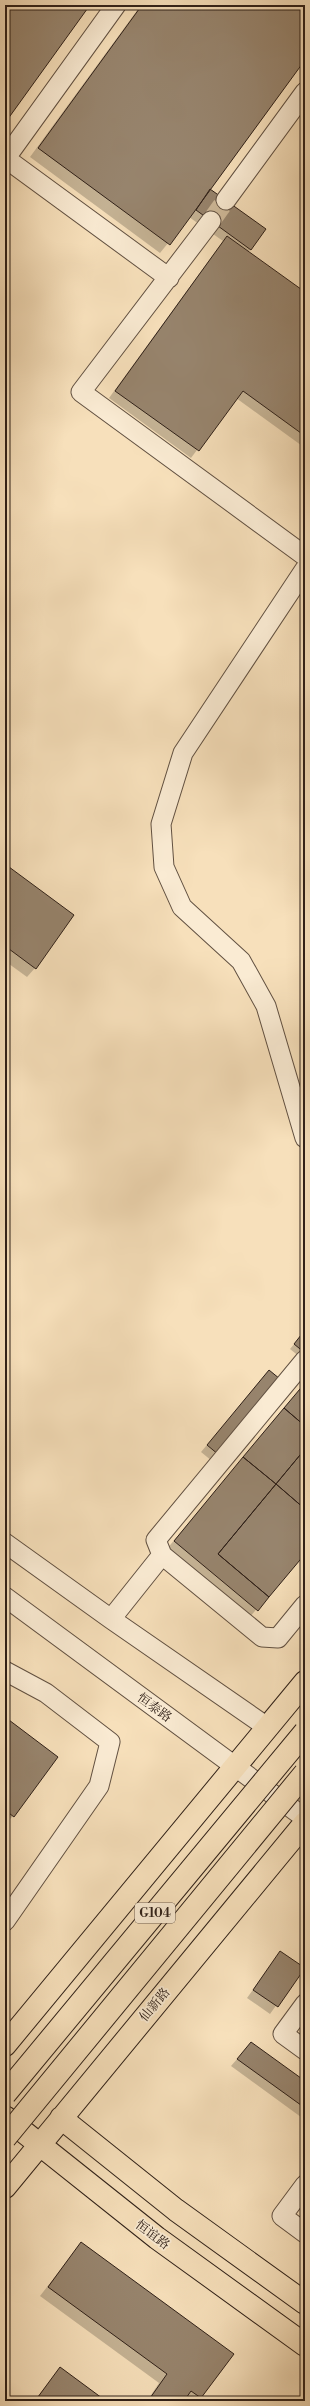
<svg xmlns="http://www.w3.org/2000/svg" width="310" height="2406" font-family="'Libre Bodoni','Noto Serif SC',serif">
<rect width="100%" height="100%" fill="#f7e0bb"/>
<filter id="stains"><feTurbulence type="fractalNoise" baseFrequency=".005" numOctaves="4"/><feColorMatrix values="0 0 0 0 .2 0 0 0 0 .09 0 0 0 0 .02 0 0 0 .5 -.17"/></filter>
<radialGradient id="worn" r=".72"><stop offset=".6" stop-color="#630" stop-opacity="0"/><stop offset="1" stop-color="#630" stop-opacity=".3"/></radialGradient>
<!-- shadow -->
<path fill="#0003" d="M141,5H305V58L209,189L251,249L248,252L305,294V448L236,398L191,458L109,398L223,241L189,217L160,253L30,157Z
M5,866L35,968L27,977L5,961Z
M5,994L9,997L5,1001Z
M305,1331V1351L300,1357L290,1349Z
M262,1379L212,1461L201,1452Z
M305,1383V1552L249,1618L166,1550Z
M5,1719L13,1816L5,1824Z
M280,1952L303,1968L270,2014L247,1998Z
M251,2043L305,2082V2120L231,2066Z
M81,2243L201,2398L197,2401H147L159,2383L40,2296Z
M60,2368L104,2401H34Z"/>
<!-- building -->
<path fill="#97846d" stroke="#2f2018" d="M5,5H90L5,123Z
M142,5H305V60L170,245L38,148Z
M210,189L266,229L251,250L196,210Z
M227,236L305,292V436L243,391L199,451L115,391Z
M5,864L74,915L36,969L5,946Z
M305,1330V1353L294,1344Z
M269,1370L280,1379L219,1455L207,1445Z
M305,1383V1426L284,1408Z
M284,1408L305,1426V1449L276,1484L243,1457Z
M305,1449V1509L276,1484Z
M243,1457L276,1484L218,1554L269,1597L258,1611L174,1541Z
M276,1484L305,1509V1554L269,1597L218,1554Z
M5,1717L58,1757L14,1817L5,1810Z
M280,1951L305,1968L278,2007L253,1990Z
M251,2042L305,2081V2108L237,2059Z
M81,2242L234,2354L201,2398L191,2391L184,2401H148L167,2374L48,2287Z
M60,2367L106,2401H35Z"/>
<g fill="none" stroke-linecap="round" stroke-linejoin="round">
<!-- minor-tunnel -->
<path stroke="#cfba9a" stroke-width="19" stroke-dasharray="19 10" stroke-linecap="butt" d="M211,221L226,200"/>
<defs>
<path id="minor" d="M5,158L169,278
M5,159L116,5
M226,200L305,92
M211,221L81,392L305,556
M305,569L183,753L161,824L164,867L182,907L241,961L266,1006L305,1138
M305,1360L156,1540L162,1555L262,1637L278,1638L305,1605
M5,1543L111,1619L267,1727
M5,1597L305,1818
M111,1619L162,1555
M5,1671L46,1693L110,1742L99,1786L5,1921
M305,2004L283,2034L305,2050
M305,2185L282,2216L305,2233"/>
<path id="major" d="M5,2045L305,1682
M5,2117L157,2238L305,2345
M61,2118L176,2210L305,2303
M5,2187L305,1823"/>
</defs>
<!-- minor casing -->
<use href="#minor" stroke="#615041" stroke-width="21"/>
<!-- major casing -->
<use href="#major" stroke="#2f2018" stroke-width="24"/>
<!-- minor -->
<use href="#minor" stroke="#faebd3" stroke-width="19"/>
<!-- major -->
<use href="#major" stroke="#f7e0bb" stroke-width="22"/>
<defs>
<path id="major-bridge" d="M5,2094L305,1732
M5,2138L305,1773"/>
</defs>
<!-- major-bridge casing -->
<use href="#major-bridge" stroke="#2f2018" stroke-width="24" stroke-linecap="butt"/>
<!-- major-bridge -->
<use href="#major-bridge" stroke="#f7e0bb" stroke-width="22"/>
</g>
<g text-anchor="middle" stroke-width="3.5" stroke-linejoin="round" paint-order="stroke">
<!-- shield labels -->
<rect fill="#faebd3" stroke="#6c5d50" stroke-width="1" x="135" y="1903" width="40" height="20" rx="3"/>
<g font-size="12" font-weight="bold" fill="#2f2018">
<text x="155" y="1917">G104</text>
</g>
<!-- street labels -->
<g font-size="13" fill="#2f2018" stroke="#faebd3">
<text transform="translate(155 1707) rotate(36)" y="5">恒泰路</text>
<text transform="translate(154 2004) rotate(-50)" y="5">仙新路</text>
<text transform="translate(153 2234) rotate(37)" y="5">恒谊路</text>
</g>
</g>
<!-- margin -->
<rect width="310" height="2406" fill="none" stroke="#f7e0bb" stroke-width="20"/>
<rect x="6" y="6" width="298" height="2394" fill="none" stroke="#2f2018" stroke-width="2"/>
<rect x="10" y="10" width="290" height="2386" fill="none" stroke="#2f2018"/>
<rect width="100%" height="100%" filter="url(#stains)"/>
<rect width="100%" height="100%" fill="url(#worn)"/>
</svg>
